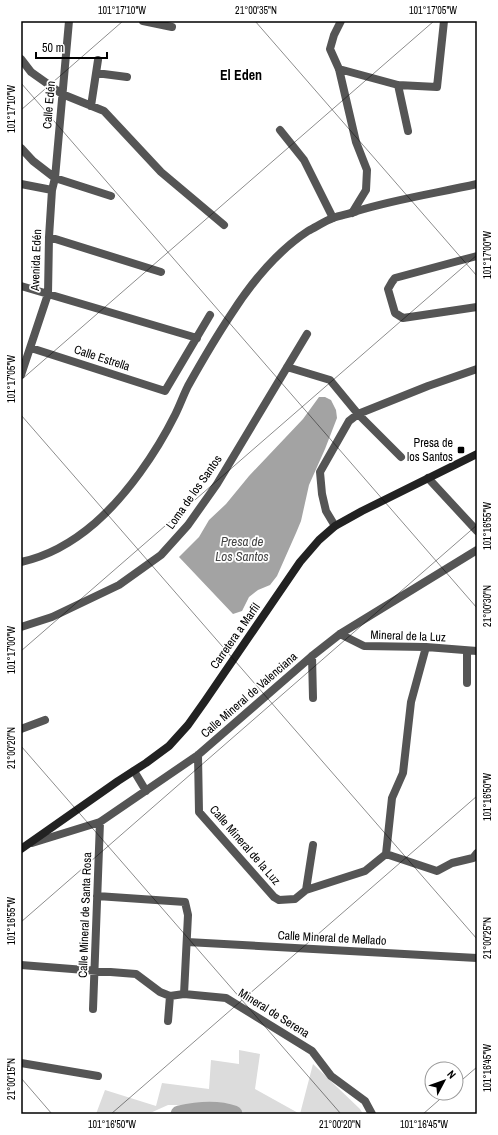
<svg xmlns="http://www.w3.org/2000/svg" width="498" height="1135" font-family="'Archivo Narrow',sans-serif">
<rect width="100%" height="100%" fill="#fff"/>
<!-- green -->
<path fill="#dcdcdc" d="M239,1050L260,1054L255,1089L300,1114H248L237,1110L195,1105H168L148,1114H96L105,1090L156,1106L162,1083L209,1089L211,1060L239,1064Z
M313,1064L360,1109L363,1114H300Z"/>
<!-- water -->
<path fill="#a3a3a3" d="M319,397H325L331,400L336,410L337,418L325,449L309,485L301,521L296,533L277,576L270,585L258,590L249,597L242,611L233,614L179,557L199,537L209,520L226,504L249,476L303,419Z"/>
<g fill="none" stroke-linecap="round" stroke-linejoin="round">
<!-- river -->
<path stroke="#a3a3a3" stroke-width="17" d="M179,1114C197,1110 217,1108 234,1114"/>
<!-- minor -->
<path stroke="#555" stroke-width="8" d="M143,21L172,27
M341,21L334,35L330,49L339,69L356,142L367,170L366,190L352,213
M21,59L31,72L62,94L104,111L161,172L224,225
M339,69L398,85L437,87L444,21
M96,73L127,77
M398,85L408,131
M91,106L98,60
M280,130L304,160L333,218
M21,148L33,161L55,178L111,196
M21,184L52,190
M49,237L161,272
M477,256L395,278L392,282L388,289L395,313L403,318L477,307
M21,286L197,338
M31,348L165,391L210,315
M287,367L330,380L358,414L401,457
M21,375L48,294L49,237L52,190L55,178L69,21
M428,478L477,531
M335,526L326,511L322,494L320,472L349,421L358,414L428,386L477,369
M21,627L52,617L119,585L161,555L188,525L217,484L307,334
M340,634L364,646L426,647L477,651
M312,656L313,698
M467,683V651
M21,729L45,720
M198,755L199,812L274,897L279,900L295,899L306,890L365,871L386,854L437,871L452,863L473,858L477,853
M134,771L146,791
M32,843L100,822L198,755L312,656L340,634L477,550
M386,854L392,798L403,773L411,702L426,647
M306,890L313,845
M97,896L185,902L188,915L184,994
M187,942L477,958
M21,965L136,974L160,992L170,996L184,994L226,998L312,1051L331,1076L365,1101L372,1114
M93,1009L100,822
M168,1021L170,996
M21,1063L98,1076"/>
<!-- tertiary -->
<path stroke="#555" stroke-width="8" d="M21,562C49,556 73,542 95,523C127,495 156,453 175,415C180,405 183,396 188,386C202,361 216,337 232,313C252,282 276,252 308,231C316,227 325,221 333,218C341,215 350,214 357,211C396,199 437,193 477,184"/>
<!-- secondary -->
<path stroke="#222" stroke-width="8" d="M21,849L118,781L146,763L169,746L188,725L205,701L300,562L319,540L335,526L362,511L477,454"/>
</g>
<!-- ticks -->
<path fill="none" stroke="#000" stroke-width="1" stroke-opacity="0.45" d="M255,21L477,276M21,83L477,608M21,110L123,21M21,380L434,21M21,415L477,939M21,651L477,255M21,746L341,1114M21,922L477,525M21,1078L52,1114M456,1085L477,1067M111,1114L477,796M423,1114L447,1093"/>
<!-- markers -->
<rect fill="#000" stroke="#fff" stroke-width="1.5" x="457" y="446" width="8" height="8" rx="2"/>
<g text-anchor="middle" stroke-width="3.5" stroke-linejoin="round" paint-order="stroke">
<!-- street labels -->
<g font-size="12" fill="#000" stroke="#fff">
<text transform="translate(49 105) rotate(-85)" y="4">Calle Edén</text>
<text transform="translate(36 260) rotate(-88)" y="4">Avenida Edén</text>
<text transform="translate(102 358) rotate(18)" y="4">Calle Estrella</text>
<text transform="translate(194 492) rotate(-55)" y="4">Loma de los Santos</text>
<text transform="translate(235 636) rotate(-55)" y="4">Carretera a Marfil</text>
<text transform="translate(408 636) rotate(2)" y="4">Mineral de la Luz</text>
<text transform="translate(249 695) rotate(-41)" y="4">Calle Mineral de Valenciana</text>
<text transform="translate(245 845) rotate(49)" y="4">Calle Mineral de la Luz</text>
<text transform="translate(85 915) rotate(-88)" y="4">Calle Mineral de Santa Rosa</text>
<text transform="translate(332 938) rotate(3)" y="4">Calle Mineral de Mellado</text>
<text transform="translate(274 1013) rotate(32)" y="4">Mineral de Serena</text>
</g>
<!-- poi labels -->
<g font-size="12" fill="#000" stroke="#fff" text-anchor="end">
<text x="453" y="447">Presa de<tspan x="453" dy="14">los Santos</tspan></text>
</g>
<!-- water labels -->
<g font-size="13" font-style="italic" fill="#444" stroke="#fff">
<text x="242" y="546">Presa de<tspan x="242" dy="15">Los Santos</tspan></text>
</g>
<!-- quarter labels -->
<g font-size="14" font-weight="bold" fill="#000" stroke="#fff">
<text x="241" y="80">El Eden</text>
</g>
</g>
<!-- border -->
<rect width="498" height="1135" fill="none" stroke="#ffffff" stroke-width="44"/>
<!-- north arrow -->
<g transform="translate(444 1081) rotate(49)"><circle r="19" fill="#ffffff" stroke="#999999"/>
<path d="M0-3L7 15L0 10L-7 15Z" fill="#000000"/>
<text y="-6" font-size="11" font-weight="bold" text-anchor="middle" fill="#000000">N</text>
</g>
<!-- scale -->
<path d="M36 52v6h71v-6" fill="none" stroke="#000000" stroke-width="2"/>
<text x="42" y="52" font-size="12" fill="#000000" stroke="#ffffff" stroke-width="3" paint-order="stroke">50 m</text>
<rect x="22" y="22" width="454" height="1091" fill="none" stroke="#000" stroke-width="1.5"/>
<g font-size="10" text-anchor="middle" fill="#000">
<text x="122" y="14">101°17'10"W</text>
<text x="256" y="14">21°00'35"N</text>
<text x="433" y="14">101°17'05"W</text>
<text transform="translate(11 109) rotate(-90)" y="4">101°17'10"W</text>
<text transform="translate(487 255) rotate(-90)" y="4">101°17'00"W</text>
<text transform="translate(11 379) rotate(-90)" y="4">101°17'05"W</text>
<text transform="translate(487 526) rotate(-90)" y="4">101°16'55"W</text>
<text transform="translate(487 606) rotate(-90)" y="4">21°00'30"N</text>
<text transform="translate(11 650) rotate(-90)" y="4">101°17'00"W</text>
<text transform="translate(11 748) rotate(-90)" y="4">21°00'20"N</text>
<text transform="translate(487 797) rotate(-90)" y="4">101°16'50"W</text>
<text transform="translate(11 921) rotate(-90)" y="4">101°16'55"W</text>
<text transform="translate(487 938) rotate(-90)" y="4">21°00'25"N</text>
<text transform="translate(487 1068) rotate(-90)" y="4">101°16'45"W</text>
<text transform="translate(11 1079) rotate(-90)" y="4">21°00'15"N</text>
<text x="112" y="1128">101°16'50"W</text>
<text x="340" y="1128">21°00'20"N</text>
<text x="424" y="1128">101°16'45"W</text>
</g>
</svg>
